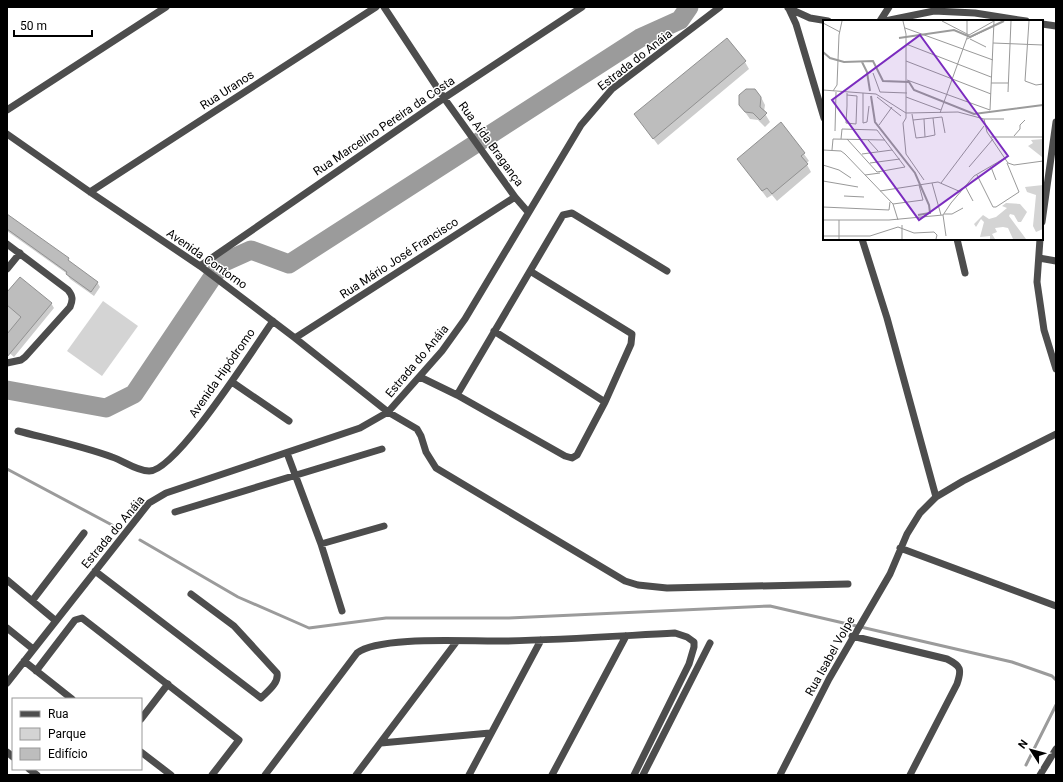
<svg xmlns="http://www.w3.org/2000/svg" width="1063" height="782" font-family="Roboto,sans-serif">
<rect width="100%" height="100%" fill="#fff"/>
<!-- green -->
<path fill="#d4d4d4" d="M103,301L138,326L102,376L67,351Z"/>
<!-- shadow -->
<path fill="#0003" d="M745,62L749,69L658,145L635,114Z
M761,97L765,105L764,112L770,122L765,127L758,120L750,119L740,105Z
M780,124L804,154L809,161L806,163L811,172L777,201L772,195L767,198L743,166Z
M7,215L97,282L100,287L94,296L70,279L66,273L7,231Z
M7,294L51,303L54,308L14,357L7,351Z"/>
<g fill="none" stroke-linecap="round" stroke-linejoin="round">
<!-- stream -->
<path stroke="#9b9b9b" stroke-width="3" d="M7,469L112,525
M140,540L238,597L309,628L386,618H509L770,606L1012,662L1052,676L1056,680
M1026,765L1056,705"/>
<!-- river -->
<path stroke="#9b9b9b" stroke-width="19" d="M7,390L106,408L134,394L222,263L251,250L289,264L640,38L680,20L689,7"/>
</g>
<!-- building -->
<path fill="#bdbdbd" stroke="#919191" d="M727,38L746,61L653,139L634,114Z
M746,89H755L761,97L760,107L767,113L760,120L753,113L745,112L739,105V95Z
M781,122L805,153L801,156L808,164L772,194L767,188L762,191L737,159Z
M7,214L69,258L68,260L98,282L91,292L66,274L67,272L7,229Z
M20,277L52,303L7,357V334L21,317L7,305V292Z"/>
<g fill="none" stroke-linecap="round" stroke-linejoin="round">
<!-- minor -->
<path stroke="#4d4d4d" stroke-width="7" d="M384,7L444,98L515,197L528,212
M788,8L810,18L828,21
M789,9L796,24L824,118
M880,21L889,7
M885,21L934,11L975,13L1026,21
M1042,24L1056,26
M7,110L166,7
M7,134L90,192L200,266L295,338L388,412L417,429L421,436L426,452L436,468L625,581L638,585L667,588L848,584
M90,192L376,7
M1042,222L1056,122
M862,239L887,318L936,497
M957,239L965,273
M1040,239L1037,282L1044,330L1056,369
M7,244L68,290C73,296 73,300 70,307L25,357L21,360L7,363
M1039,258L1056,261
M200,266L444,98L582,7
M7,269L20,253
M530,271L632,334L631,344L605,402
M295,338L515,197
M420,377L457,395L565,456L572,458L577,455L605,402L494,331
M232,382L289,421
M457,395L563,215L572,213L667,271
M18,431C49,439 82,446 112,457C124,461 136,471 149,471C176,472 255,346 273,321
M287,453L321,544L342,611
M175,512L382,449
M321,544L384,526
M900,548L1056,606
M95,571L261,698C268,691 279,683 277,673L234,626L191,594
M7,580L56,621
M32,601L84,533
M7,628L33,649
M852,636L947,659C961,666 962,669 957,684L910,775
M24,661L72,699
M36,671L75,620L82,618L239,740L212,775
M7,683L149,503L166,493L360,428L388,412L442,351L465,319L581,125L612,89L720,7
M141,719L168,684
M381,743L490,733
M7,752L13,757
M141,752L171,775
M29,769L37,775
M265,775L357,653C380,635 473,642 504,641C561,640 618,636 675,633L687,637L694,642V647L689,664L634,775
M356,775L457,641
M469,775L541,640
M552,775L626,636
M643,775L710,643
M780,775L829,679L890,574L907,534L920,513L936,497L963,481L1056,434
M1040,775L1056,749"/>
</g>
<g text-anchor="middle" stroke-width="3" stroke-linejoin="round" paint-order="stroke">
<!-- street labels -->
<g font-size="12" fill="#000" stroke="#fff">
<text transform="translate(635 60) rotate(-38)" y="4">Estrada do Anáia</text>
<text transform="translate(227 90) rotate(-33)" y="4">Rua Uranos</text>
<text transform="translate(384 126) rotate(-34)" y="4">Rua Marcelino Pereira da Costa</text>
<text transform="translate(491 144) rotate(54)" y="4">Rua Aída Bragança</text>
<text transform="translate(399 258) rotate(-33)" y="4">Rua Mário José Francisco</text>
<text transform="translate(207 259) rotate(35)" y="4">Avenida Contorno</text>
<text transform="translate(417 361) rotate(-50)" y="4">Estrada do Anáia</text>
<text transform="translate(222 373) rotate(-55)" y="4">Avenida Hipódromo</text>
<text transform="translate(113 532) rotate(-50)" y="4">Estrada do Anáia</text>
<text transform="translate(830 656) rotate(-61)" y="4">Rua Isabel Volpe</text>
</g>
</g>
<!-- overview -->
<g transform="translate(823 20)">
<rect width="220" height="220" fill="#fff"/>
<path d="M220,119V136L219,137L205,126L210,123L208,120ZM220,165V209L213,212L210,206L213,175L204,172L202,167ZM183,183L197,184L204,192L198,202H195L191,195L187,194L186,196L203,219H190L185,208L180,207L172,208L174,212L169,214L172,219H167V216L157,217L161,202L158,199L153,207L151,204L160,195L166,199L173,197L184,188L179,186Z" fill="#d4d4d4"/>
<path fill="none" stroke="#9b9b9b" stroke-width="2" d="M76,18L131,10L147,17L181,1M0,32L7,38L21,42L50,41L60,61L86,62L91,70L151,94L220,85M39,42L44,52L47,71M48,76L52,102L92,153L106,185L107,193L95,195"/>
<path fill="none" stroke="#999" stroke-width="1" d="M80,1L83,14V98L80,103L83,134L101,160M119,1L146,15L171,1M206,1L202,61L213,65L220,64M0,3L17,12M82,8L170,40M144,15V1M144,19L171,6M147,19L163,27M170,23L220,25M83,24L168,57M83,41L168,74M50,53L57,72L84,73M84,60L167,90L171,1M168,63H185M0,70L53,74L83,93L135,92L161,99L164,112L185,143L191,145L220,141M10,71L14,65L16,15L19,1M185,72L188,1M40,73V103L44,102L46,86M24,75L34,76L33,104L23,103L24,86V73M54,77L78,96M83,77L118,90M117,93L145,15M89,94L93,118L102,117L101,99M161,99H181M90,100L119,97L122,113M56,105L69,87M12,111L13,72M191,116L197,109V105L202,100M102,117L112,115L110,98M168,117H220M18,119L19,109L54,110L82,147L54,152L24,119M45,120L55,131M0,130L18,131L22,134L70,184L75,200M9,130L10,119L62,120M39,134L69,130M47,143L77,139M0,145L16,150L28,158M146,147L170,119M168,147L173,160M42,155L57,153M154,155L170,187H173L196,172L184,143M0,161L35,167M109,163L118,195M118,163L161,106M142,166L150,181M57,171L115,162L138,172M21,176L41,177M70,184L100,180L96,165M0,187L66,190L67,182M121,194H129L140,188M0,200H66L120,195M79,205V219M0,216H47L75,207L91,213L111,212L114,215L113,219M123,216L120,195L128,183L151,156L182,138M16,219V200"/>
<path fill="#7b2cbf" fill-opacity="0.15" stroke="#7b2cbf" stroke-width="2" d="M97,15L185,136L96,200L9,80Z"/>
<rect width="220" height="220" fill="none" stroke="#000" stroke-width="2"/>
</g>
<!-- border -->
<rect width="1063" height="782" fill="none" stroke="#000000" stroke-width="16"/>
<!-- legend -->
<rect x="12" y="698" width="130" height="72" fill="#ffffff" stroke="#999999"/>
<rect x="20" y="711" width="20" height="6" fill="#4d4d4d" stroke="#999999"/>
<text x="48" y="718" font-size="12" fill="#000000">Rua</text>
<rect x="20" y="728" width="20" height="12" fill="#d4d4d4" stroke="#999999"/>
<text x="48" y="738" font-size="12" fill="#000000">Parque</text>
<rect x="20" y="748" width="20" height="12" fill="#bdbdbd" stroke="#999999"/>
<text x="48" y="758" font-size="12" fill="#000000">Edifício</text>
<!-- north arrow -->
<g transform="translate(1031 750) rotate(306)" stroke="#ffffff" stroke-width="3" paint-order="stroke">
<path d="M0-3L7 15L0 10L-7 15Z" fill="#000000"/>
<text y="-6" font-size="11" font-weight="bold" text-anchor="middle" fill="#000000">N</text>
</g>
<!-- scale -->
<path d="M14 30v6h78v-6" fill="none" stroke="#000000" stroke-width="2"/>
<text x="20" y="30" font-size="12" fill="#000000" stroke="#ffffff" stroke-width="3" paint-order="stroke">50 m</text>
</svg>
